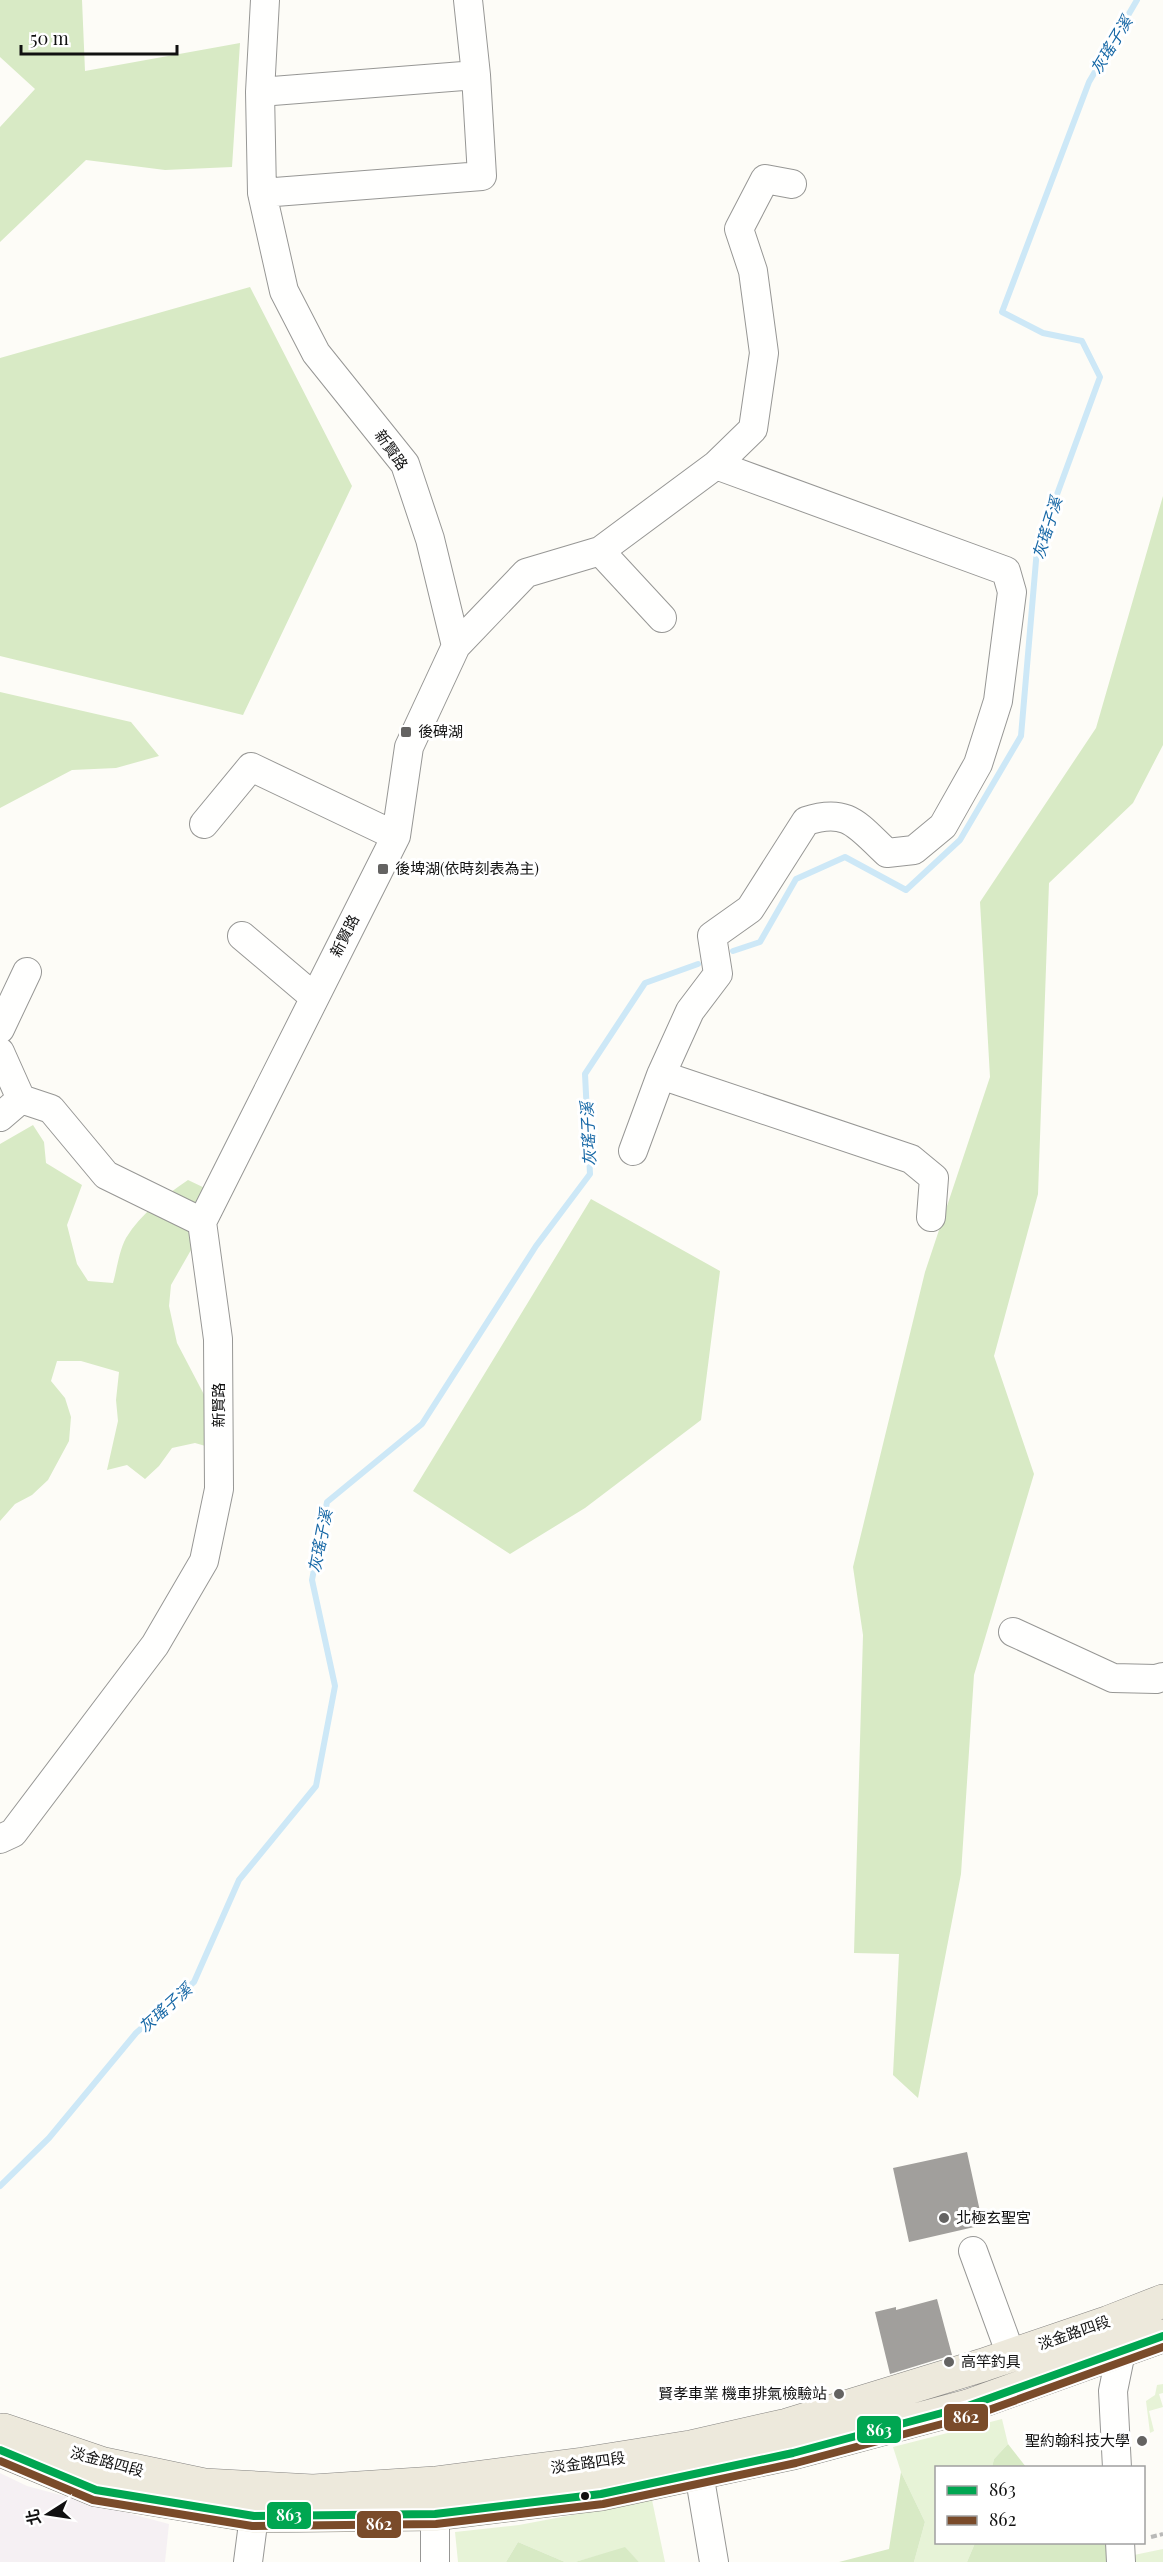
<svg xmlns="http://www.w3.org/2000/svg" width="1163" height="2562" font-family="'Playfair Display','Noto Sans TC',serif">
<rect width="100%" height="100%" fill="#fdfcf7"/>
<!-- industrial -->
<path fill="#f5f0f3" d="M0,2473L27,2486L169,2524L165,2562H0Z"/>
<!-- green -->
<path fill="#e7f3d7" d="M1163,2384V2393L1159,2394L1163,2407L1149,2411L1154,2431L1150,2433L1146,2401L1155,2395L1157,2385Z
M1002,2419L1008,2444L994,2459L992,2467L936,2468V2542L975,2543L967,2562H914L925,2522L901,2472L893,2447Z
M652,2500L665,2562H639L625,2548L575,2562H565L518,2542L506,2562H458L455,2532L519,2525Z
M1163,2549V2562H1134V2555Z"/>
<!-- forest -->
<path fill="#d8eac5" d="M0,0H82L85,71L240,43L232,167L165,170L86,160L0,242V127L35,89L0,57Z
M250,287L352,486L243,715L0,656V358Z
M1163,496V745L1133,803L1049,883L1038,1194L994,1356L1034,1474L974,1675L961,1874L918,2098L893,2075L899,1954L854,1953L863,1635L853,1567L925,1272L990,1077L980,902L1096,728Z
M0,692L131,722L159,756L116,768L72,770L0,808Z
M33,1125L44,1142L46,1163L82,1185L67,1225L77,1264L88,1281L113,1283C117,1269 119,1251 126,1238C141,1213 165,1196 188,1180L209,1190L191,1250L171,1285L169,1306L177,1343L210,1406L216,1449L195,1443L172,1448L159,1466L145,1479L127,1465L107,1470L118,1421L116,1400L119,1372L81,1361H57L51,1381L65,1398L71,1417L69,1441L48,1480L32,1495L15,1504L0,1521V1144Z
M591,1199L720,1271L701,1420L585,1508L510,1554L413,1491Z
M1008,2444L1026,2467H992L994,2459Z
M901,2472L925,2522L914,2562H839L889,2549Z
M518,2542L565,2562H506Z
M975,2543H1122L1123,2562H967Z
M625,2547L639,2562H575Z"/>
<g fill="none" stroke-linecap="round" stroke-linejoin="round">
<!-- stream -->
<path stroke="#cde8f7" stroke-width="6" d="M733,951L760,942L796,879L845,857L906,890L960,840L1021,736L1037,549L1100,377L1082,341L1043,333L1002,312L1089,82L1137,0
M0,2186L49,2138L136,2033L194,1982L239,1880L316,1786L335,1686L312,1580L327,1502L422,1424L536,1246L590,1174L585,1074L645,983L698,964"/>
</g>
<!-- building -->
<path fill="#a19f9c" d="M967,2152L983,2225L909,2242L893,2168Z
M937,2299L952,2355L890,2374L875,2312L896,2307V2310Z"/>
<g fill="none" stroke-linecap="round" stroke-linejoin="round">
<defs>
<path id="minor" d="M260,92L476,75
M262,193L482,176L476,75L468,0
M716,465L753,429L764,353L753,271L739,229L765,179L792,184
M600,551L662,618
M456,646L526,573L600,551L716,465L1006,571L1012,592L998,701L978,764L943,826L914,850L887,853C858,826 848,807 806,821L750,909L712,936L718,974L690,1011L661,1075L911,1159L934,1178L931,1217
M204,824L251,767L396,836
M242,936L314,997
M0,1029L27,972
M0,1052L21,1099L51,1109L106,1175L202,1222
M0,1117L21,1099
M633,1151L661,1075
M1013,1632L1113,1678L1156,1679L1163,1677
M0,1839L13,1833L155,1645L204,1561L219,1489L218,1339L202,1222L396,836L409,747L456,646L430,539L405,464L316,353L284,291L262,193L260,92L265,0
M973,2251L1011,2355
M1113,2332L1121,2352L1113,2391L1117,2468
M699,2473L714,2562
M435,2491V2562
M1120,2542L1121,2562
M248,2562L254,2516"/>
<path id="major" d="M4,2430L104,2464L204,2485L313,2491L435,2483L583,2464L690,2447L787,2425L983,2365L1109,2322L1163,2301
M0,2450L96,2490L254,2516L435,2514L601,2494L793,2453L968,2406L1163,2336"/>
</defs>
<!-- minor casing -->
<use href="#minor" stroke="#979795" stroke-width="30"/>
<!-- major casing -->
<use href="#major" stroke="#858482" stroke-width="34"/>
<!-- path -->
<path stroke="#b9b9b8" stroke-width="4" stroke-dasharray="6 3" stroke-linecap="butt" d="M1151,2537L1163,2534"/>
<!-- minor -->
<use href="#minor" stroke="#fffffe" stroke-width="28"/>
<!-- major -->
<use href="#major" stroke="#ede9dc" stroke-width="33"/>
<defs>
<path id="bus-1" d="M0,2450L96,2490L254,2516L435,2514L601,2494L793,2453L968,2406L1163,2336"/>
<path id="bus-2" d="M0,2461L93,2500L252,2526L436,2524L603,2504L796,2463L972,2416L1163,2347"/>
</defs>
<!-- bus-1 casing -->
<use href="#bus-1" stroke="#fff" stroke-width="12"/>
<!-- bus-2 casing -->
<use href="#bus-2" stroke="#fff" stroke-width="12"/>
<!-- bus-1 -->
<use href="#bus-1" stroke="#00a651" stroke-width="8"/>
<!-- bus-2 -->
<use href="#bus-2" stroke="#7a4b2a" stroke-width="8"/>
</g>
<!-- markers -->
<g fill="#646362" stroke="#fff" stroke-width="2">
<rect x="400" y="726" width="12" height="12" rx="3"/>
<rect x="377" y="863" width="12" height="12" rx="3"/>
<circle cx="944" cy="2218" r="6"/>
<circle cx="949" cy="2362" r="6"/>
<circle cx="839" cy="2394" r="6"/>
<circle cx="1142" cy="2441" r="6"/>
</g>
<circle fill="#111" stroke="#fff" stroke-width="2" cx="585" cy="2496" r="5"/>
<g text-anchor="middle" stroke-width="6" stroke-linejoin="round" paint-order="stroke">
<!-- street labels -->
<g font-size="15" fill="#111" stroke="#fff">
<text transform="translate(391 450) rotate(55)" y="5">新賢路</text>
<text transform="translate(345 936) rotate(-63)" y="5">新賢路</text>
<text transform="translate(219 1405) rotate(-90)" y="5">新賢路</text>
<text transform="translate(1074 2333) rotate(-19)" y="5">淡金路四段</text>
<text transform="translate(107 2462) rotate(15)" y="5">淡金路四段</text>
<text transform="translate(588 2463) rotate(-8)" y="5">淡金路四段</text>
</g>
<!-- poi labels -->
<g font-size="15" fill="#111" stroke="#fff" text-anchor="start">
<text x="418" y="737">後碑湖</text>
<text x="395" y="874">後埤湖(依時刻表為主)</text>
<text x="956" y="2223">北極玄聖宮</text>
<text x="961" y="2367">高竿釣具</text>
<text x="827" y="2399" text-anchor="end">賢孝車業 機車排氣檢驗站</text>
<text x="1130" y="2446" text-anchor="end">聖約翰科技大學</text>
</g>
<!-- water labels -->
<g font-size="16" font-style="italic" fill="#1768a6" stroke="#fff">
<text transform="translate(1111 45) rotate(-59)" y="6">灰瑤子溪</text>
<text transform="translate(1047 528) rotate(-73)" y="6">灰瑤子溪</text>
<text transform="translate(588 1134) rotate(-93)" y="6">灰瑤子溪</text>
<text transform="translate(320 1541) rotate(-79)" y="6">灰瑤子溪</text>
<text transform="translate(165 2008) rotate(-42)" y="6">灰瑤子溪</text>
</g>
</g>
<g stroke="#fff" stroke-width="2">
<rect x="943" y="2403" width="46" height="29" rx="6" fill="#7a4b2a"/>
<rect x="856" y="2415" width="46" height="29" rx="6" fill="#00a651"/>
<rect x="266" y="2501" width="46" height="29" rx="6" fill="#00a651"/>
<rect x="356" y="2510" width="46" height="29" rx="6" fill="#7a4b2a"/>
</g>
<g font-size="16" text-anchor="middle" font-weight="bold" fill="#fff">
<text x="966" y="2423">862</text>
<text x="879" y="2436">863</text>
<text x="289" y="2521">863</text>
<text x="379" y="2530">862</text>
</g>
<!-- legend -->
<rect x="935" y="2466" width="210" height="78" fill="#ffffff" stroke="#a0a0a0" stroke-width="1.5"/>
<rect x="947" y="2486" width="30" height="9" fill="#00a651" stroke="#a0a0a0" stroke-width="1.5"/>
<text x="989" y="2496" font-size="18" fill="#111111">863</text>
<rect x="947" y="2516" width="30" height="9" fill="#7a4b2a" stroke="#a0a0a0" stroke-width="1.5"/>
<text x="989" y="2526" font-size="18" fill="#111111">862</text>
<!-- north arrow -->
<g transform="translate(48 2514) rotate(258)" stroke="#ffffff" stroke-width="4.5" paint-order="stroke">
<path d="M0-4.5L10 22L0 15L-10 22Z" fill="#111111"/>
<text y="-9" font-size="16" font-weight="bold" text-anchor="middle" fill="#111111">北</text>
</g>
<!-- scale -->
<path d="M21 45v9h156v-9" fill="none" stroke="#111111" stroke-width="3"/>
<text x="30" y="45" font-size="18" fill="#111111" stroke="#ffffff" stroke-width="4.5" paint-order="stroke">50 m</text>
</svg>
